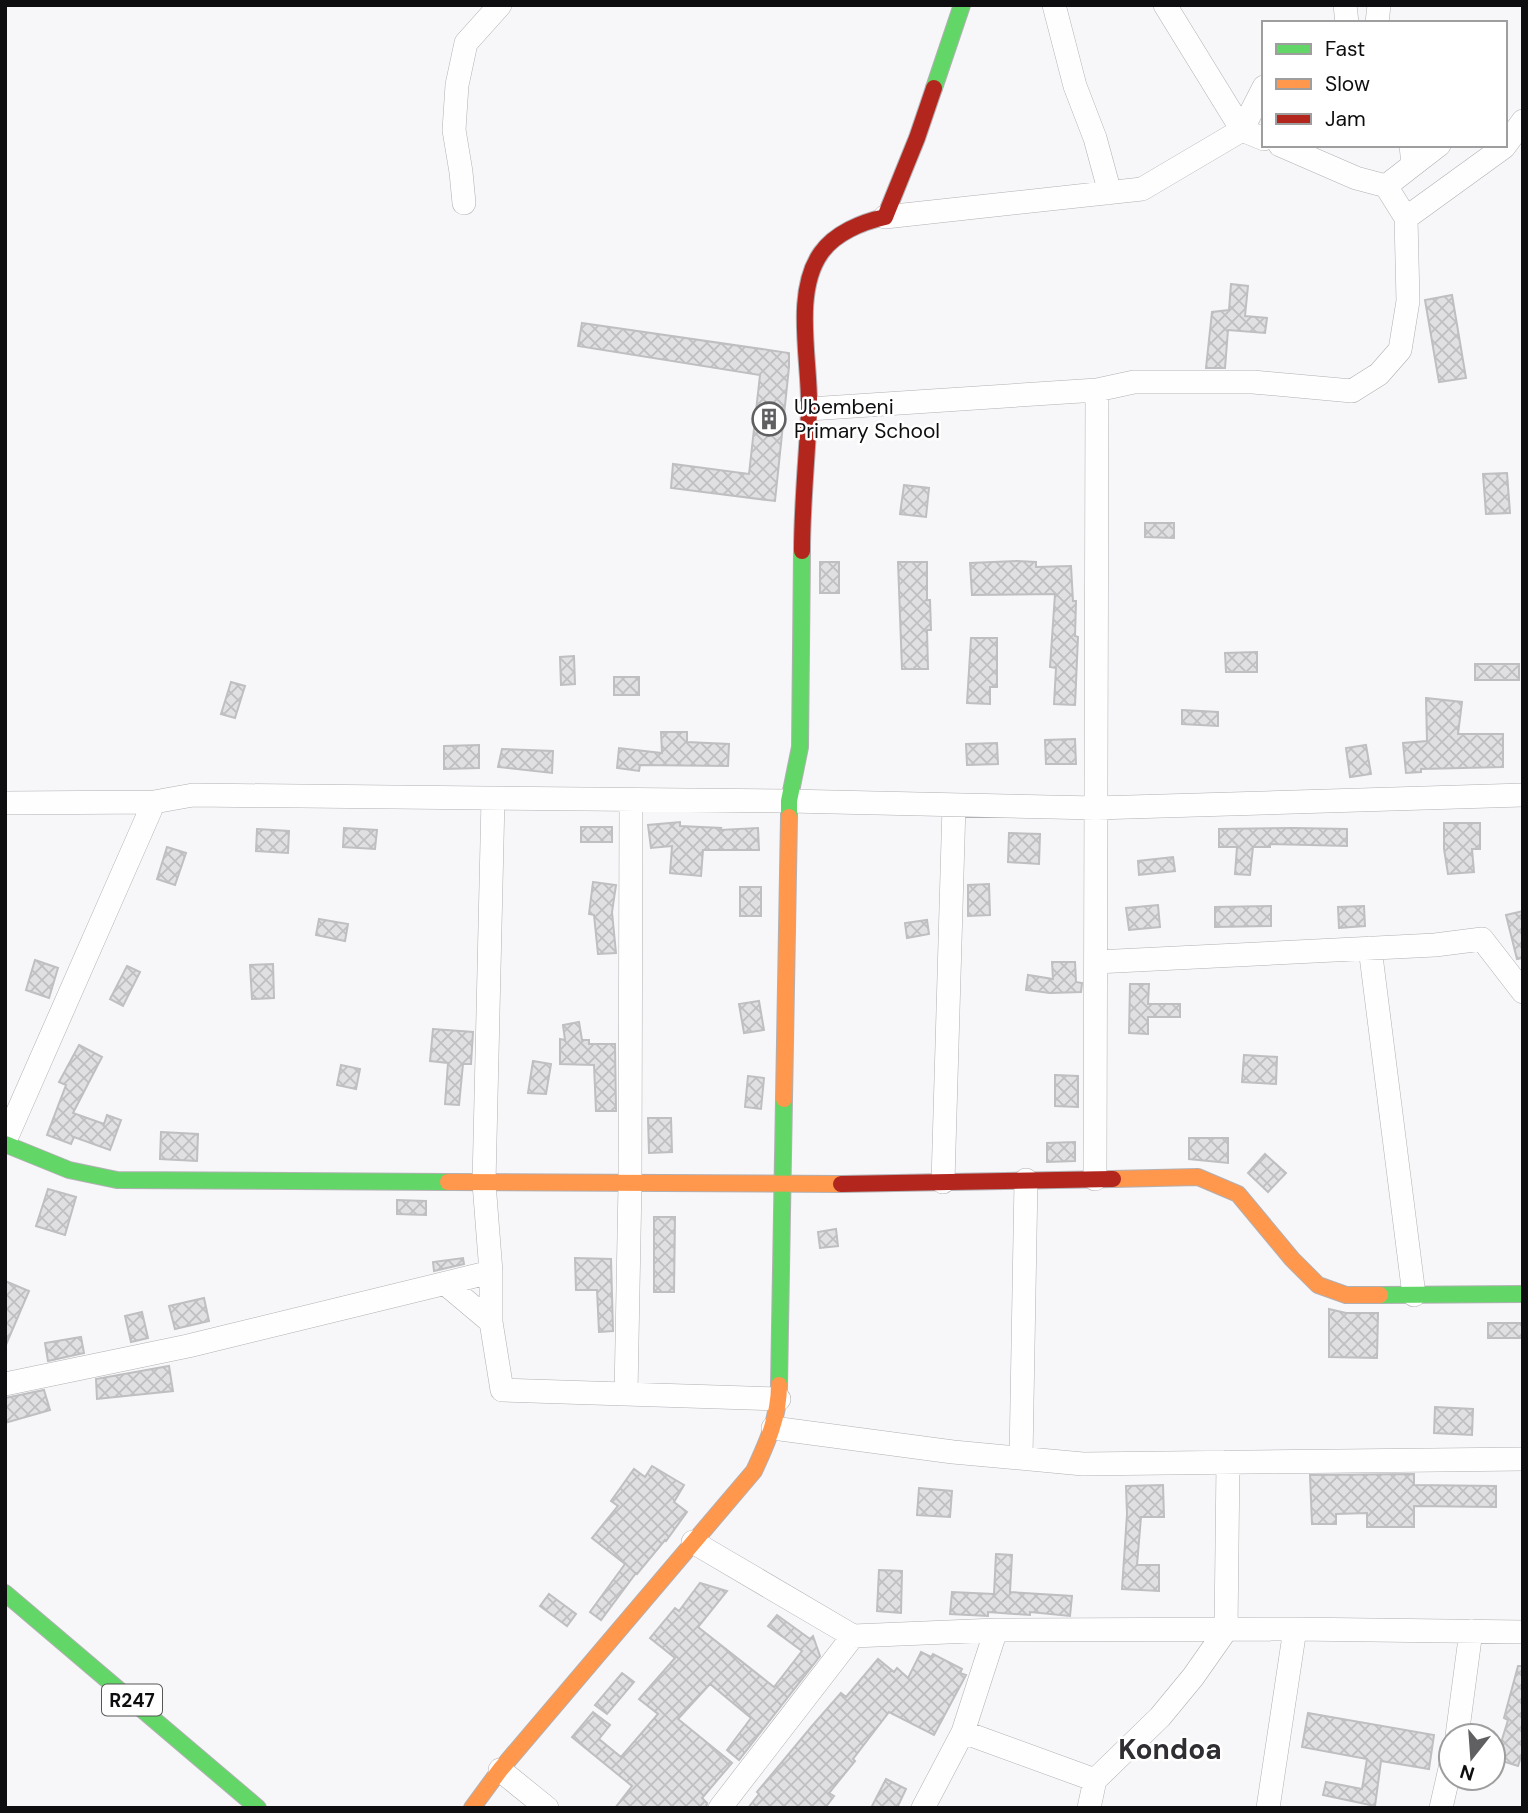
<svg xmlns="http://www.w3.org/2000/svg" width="1528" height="1813" font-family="'DM Sans',sans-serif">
<defs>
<pattern id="building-cross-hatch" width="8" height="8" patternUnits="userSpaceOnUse" patternTransform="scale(1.75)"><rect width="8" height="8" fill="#e0dfe1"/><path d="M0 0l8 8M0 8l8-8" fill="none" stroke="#bfbec0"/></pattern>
</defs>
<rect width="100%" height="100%" fill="#f7f6f9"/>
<!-- building -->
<path fill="url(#building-cross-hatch)" stroke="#bfbec0" stroke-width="2" d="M1231,284L1248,286L1245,316L1267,318L1265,333L1228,330L1225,368H1206L1212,312L1229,310Z
M1452,295L1466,378L1439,382L1425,300Z
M582,323L789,353V367L775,501L671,488L673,464L749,474L760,375L578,346Z
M1507,473L1510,513L1486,514L1483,474Z
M904,485L929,488L926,517L900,514Z
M1145,523H1174V538L1145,537Z
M1017,561L1036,562V567L1071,566L1073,601H1076L1075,636L1078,637L1075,705L1054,704L1056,668L1050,667L1055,594L972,595L970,563Z
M820,562H839V593H820Z
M898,562H927V600H930L931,630H927L928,669H902Z
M971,638H997V687H990V704L967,703Z
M1257,652V672H1226L1225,653Z
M574,656L575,684L561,685L560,657Z
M1475,664H1519V680H1475Z
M614,677H639V695H614Z
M231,682L245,686L235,718L221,714Z
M1426,698L1462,702L1458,734H1503V767L1421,769V772L1406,773L1403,743L1427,741Z
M1182,710L1218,712V726L1182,724Z
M661,732H687V742L729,744L728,766L640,765L639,771L617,768L619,748L662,753Z
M1075,739L1076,764H1046L1045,740Z
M997,743L998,764L967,765L966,744Z
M479,745V768L444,769V746Z
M1366,745L1371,774L1350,777L1346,748Z
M502,749L553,751L552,773L498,767Z
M680,822V826L721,828L720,830L758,828L759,850H703L701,876L670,873L672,846L651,848L648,825Z
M1444,823H1480V849H1472L1474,872L1448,874L1444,849Z
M581,827H612V842H581Z
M344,828L377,830L375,849L343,847Z
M1293,828L1347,829V846L1270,844V847H1253L1250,875L1235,874L1237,847H1219V829Z
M257,829L289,831L288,853L256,851Z
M1009,833L1040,834L1039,864L1008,862Z
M167,847L186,853L175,885L157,879Z
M1173,857L1175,871L1139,875L1138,861Z
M593,882L616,885L612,912L616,953L598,954L594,915L589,914Z
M989,884L990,915L968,916V885Z
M740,887H761V916H740Z
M1158,905L1160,927L1129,930L1126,908Z
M1271,906V926L1215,927V907Z
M1364,906L1365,926L1339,928L1338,907Z
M1523,911V958L1517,959L1506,915Z
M319,919L348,924L345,941L316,935Z
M927,920L929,934L907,938L905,923Z
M35,960L58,968L49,998L26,990Z
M1052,962H1075L1076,982L1082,983L1081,992L1050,993L1026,990L1028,975L1053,979Z
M273,964L274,998L252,999L250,965Z
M127,966L140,972L123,1006L110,999Z
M1130,984H1149L1148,1004H1180V1017H1148V1034L1129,1033Z
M759,1001L764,1030L744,1033L739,1004Z
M579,1022L582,1040H589V1044H615L616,1111H596L594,1065L560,1064V1039L565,1040L563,1025Z
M433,1029L473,1032L471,1064H463L459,1105L445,1104L448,1063L430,1061Z
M79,1045L102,1057L73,1113L104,1124L107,1115L121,1120L110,1150L74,1137L71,1144L47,1135L66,1085L59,1082Z
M1244,1055L1277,1057L1276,1084L1242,1082Z
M533,1061L551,1064L546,1094L528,1093Z
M341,1065L360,1069L356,1089L337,1085Z
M1055,1075L1078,1076V1107L1055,1106Z
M748,1076L764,1078L761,1109L745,1107Z
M648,1118H671L672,1152L649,1153Z
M161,1132L198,1134L197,1161L160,1159Z
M1189,1138H1228V1163L1189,1159Z
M1075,1142V1161L1047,1162V1143Z
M1265,1154L1286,1173L1268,1192L1248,1173Z
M48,1189L76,1197L65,1235L36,1226Z
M397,1200L426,1201V1215L397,1214Z
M654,1217H675L674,1292H654Z
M836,1229L838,1246L820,1248L818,1232Z
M463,1258L464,1264L434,1271L433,1262Z
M575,1258L611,1259L613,1331L599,1332L597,1290H576Z
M5,1281L29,1291L5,1347Z
M204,1298L209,1321L175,1329L169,1306Z
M1329,1309L1346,1313H1378L1377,1358L1329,1357Z
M142,1312L148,1338L131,1342L125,1316Z
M1488,1323H1523V1338H1488Z
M81,1337L84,1353L48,1361L45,1343Z
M169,1366L173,1391L97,1399L96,1379Z
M44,1390L50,1410L5,1423V1398Z
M1435,1407L1473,1409L1472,1435L1434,1433Z
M652,1466L684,1485L674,1502L687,1512L666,1541L665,1540L637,1574L636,1573L601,1620L590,1612L625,1564L592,1538L618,1506L611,1501L634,1469L645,1477Z
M1414,1474V1485L1496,1486V1507L1414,1506V1527H1367V1513L1336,1514V1524H1312L1310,1475Z
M1163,1485L1164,1517H1141L1137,1565H1159V1591L1122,1589L1127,1514L1126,1486Z
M919,1488L952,1491L950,1517L917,1515Z
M996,1554L1012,1555L1010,1592L1072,1596L1070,1616L1030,1612V1615L988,1612V1616L950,1614L952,1592L994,1594Z
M879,1570L902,1571L901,1613L877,1611Z
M700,1583L727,1591L698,1627L774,1687L802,1651L768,1626L777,1615L810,1639L813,1636L820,1656L739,1760L727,1750L751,1718L710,1684L678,1719L732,1763L702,1798L707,1803L706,1808H615L632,1786L572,1737L593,1712L610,1725L599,1739L621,1757L658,1714L639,1699L675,1658L650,1638L675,1608L679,1611Z
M549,1594L576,1614L567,1626L540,1606Z
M921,1652L931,1657L933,1654L962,1669L960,1673L966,1675L934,1735L889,1712L853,1759L855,1761L829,1793L834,1796L825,1808H748L759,1794L757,1792L812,1726L841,1693L846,1697L878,1659L894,1672L897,1668L908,1678Z
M1518,1666H1523V1751L1518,1766L1496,1759L1508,1720L1504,1718Z
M622,1673L634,1682L607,1714L595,1705Z
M1308,1713L1434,1735L1429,1769L1381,1761L1375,1806L1323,1795L1326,1782L1362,1789L1367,1759L1302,1747Z
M886,1779L906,1789L897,1808H871Z"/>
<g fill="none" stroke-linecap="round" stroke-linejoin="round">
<defs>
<path id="street" d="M1054,5L1075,86L1095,138L1110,193
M1345,5L1347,23
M1377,23L1379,5
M1264,87L1242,130L1264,139
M1280,145L1356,178L1386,186L1406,218
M1413,165L1439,145
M1386,186L1413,165L1411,145
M464,203L461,172L454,130L457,85L466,43L500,5
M885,217L1142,189L1242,130L1165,5
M809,409L1097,390L1134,382H1253L1352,391L1379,374L1400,350L1408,301L1406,218L1504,147L1523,121
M5,803L154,802L193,795L789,801L1096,808L1523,795
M1370,948L1414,1295
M1096,962L1435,945L1482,939L1523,992
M5,1141L154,802
M1095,1179L1097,390
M943,1182L954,805
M491,1272V1322
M447,1285L491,1322L502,1390L779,1399
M5,1384L188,1346L491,1272L484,1183L493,799
M626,1394L630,1184L631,800
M773,1428L953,1452L1083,1464L1523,1459
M1021,1458L1026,1180
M693,1542L853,1636L996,1630L1295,1629L1523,1632
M963,1732L996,1630
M1457,1736L1471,1631
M500,1770L547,1808
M1095,1780L1160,1717L1193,1677L1226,1630L1228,1462
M720,1808L853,1636
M923,1808L963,1732L1095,1780L1089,1808
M1268,1808L1295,1629
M1441,1808L1451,1764"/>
<path id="fast" d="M934,88L962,5
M789,817V801L800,747L802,551
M5,1144L69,1170L117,1180L448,1182
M1380,1295L1523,1294
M779,1385L784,1099
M5,1593L258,1808"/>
<path id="slow" d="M784,1099L789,817
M1113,1179L1198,1177L1238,1194L1292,1259L1318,1285L1346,1295H1380
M448,1182L841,1184
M472,1808L500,1770L754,1471C767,1443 779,1417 779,1385"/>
<path id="jam" d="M802,551C802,504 807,458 809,412C811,364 792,294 821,253C835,233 862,222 885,217L917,138L934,88
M841,1184L1113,1179"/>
</defs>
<!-- street casing -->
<use href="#street" stroke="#b1b0b3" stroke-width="24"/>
<!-- fast casing -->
<use href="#fast" stroke="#b1b0b3" stroke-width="18"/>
<!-- slow casing -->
<use href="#slow" stroke="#b1b0b3" stroke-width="18"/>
<!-- jam casing -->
<use href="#jam" stroke="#b1b0b3" stroke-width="18"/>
<!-- street -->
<use href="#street" stroke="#fefefe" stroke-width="23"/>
<!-- fast -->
<use href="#fast" stroke="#63d668" stroke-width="16"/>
<!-- slow -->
<use href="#slow" stroke="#ff974d" stroke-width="16"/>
<!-- jam -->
<use href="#jam" stroke="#b3261e" stroke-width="16"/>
</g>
<!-- icons -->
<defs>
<symbol id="building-ring" viewBox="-11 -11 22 22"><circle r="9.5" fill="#fff" stroke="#605f61" stroke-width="1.5"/><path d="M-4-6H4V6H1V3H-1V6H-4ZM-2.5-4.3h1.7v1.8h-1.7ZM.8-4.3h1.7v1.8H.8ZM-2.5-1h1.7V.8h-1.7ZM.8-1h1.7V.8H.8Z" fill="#605f61"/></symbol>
</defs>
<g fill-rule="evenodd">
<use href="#building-ring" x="750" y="400" width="38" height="38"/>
</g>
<g text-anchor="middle" stroke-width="5" stroke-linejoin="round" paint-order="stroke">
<!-- shield labels -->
<rect fill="#fff" stroke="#565657" stroke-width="2" x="102" y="1684.5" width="60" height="31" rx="5"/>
<g font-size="19" font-weight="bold" fill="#0e0d0f">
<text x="132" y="1707">R247</text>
</g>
<!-- poi labels -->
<g font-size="21" fill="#0e0d0f" stroke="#fff" text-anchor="start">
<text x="794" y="414">Ubembeni<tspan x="794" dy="24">Primary School</tspan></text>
</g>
<!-- district labels -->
<g font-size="28" font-weight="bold" fill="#302e32" stroke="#fff">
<text x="1170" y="1759">Kondoa</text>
</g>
</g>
<!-- border -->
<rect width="1528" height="1813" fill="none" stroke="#0e0d0f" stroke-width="14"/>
<!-- legend -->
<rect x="1262" y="21" width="245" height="126" fill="#ffffff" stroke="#9f9e9f" stroke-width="2"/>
<rect x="1276" y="44" width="35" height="10" fill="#63d668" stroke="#9f9e9f" stroke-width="2"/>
<text x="1325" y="56" font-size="21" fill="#0e0d0f">Fast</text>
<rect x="1276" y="79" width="35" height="10" fill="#ff974d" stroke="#9f9e9f" stroke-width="2"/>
<text x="1325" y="91" font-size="21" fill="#0e0d0f">Slow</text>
<rect x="1276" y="114" width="35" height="10" fill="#b3261e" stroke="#9f9e9f" stroke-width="2"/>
<text x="1325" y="126" font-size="21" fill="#0e0d0f">Jam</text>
<!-- north arrow -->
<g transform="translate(1472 1757) rotate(197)"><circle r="33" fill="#ffffff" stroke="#9f9e9f" stroke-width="2"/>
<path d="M0-5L12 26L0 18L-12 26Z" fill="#605f61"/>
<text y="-10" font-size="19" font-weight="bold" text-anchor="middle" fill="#0e0d0f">N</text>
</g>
</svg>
